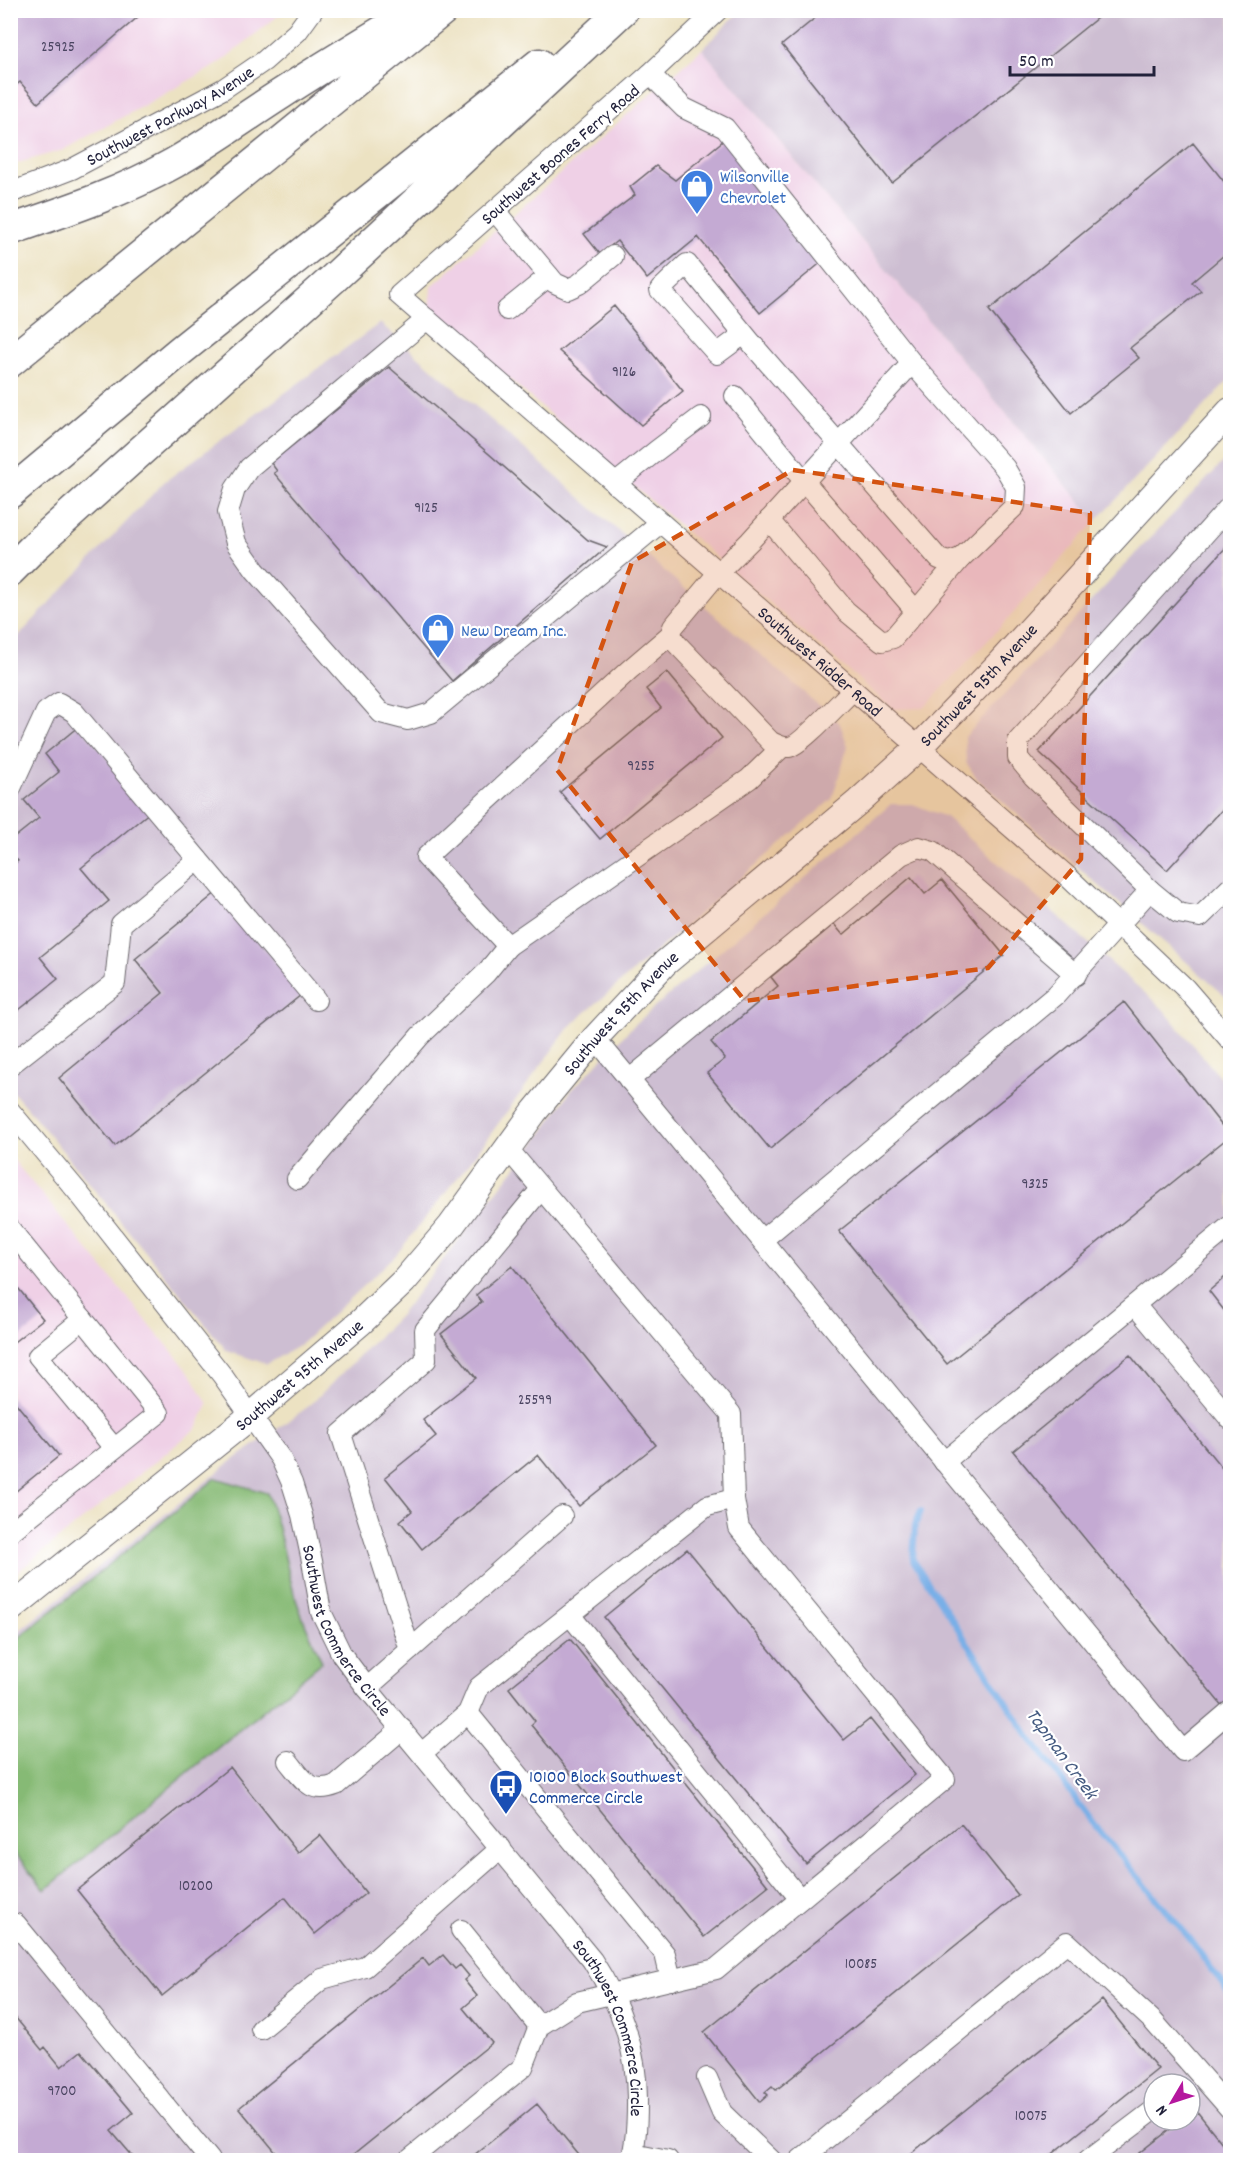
<svg xmlns="http://www.w3.org/2000/svg" width="1241" height="2171" font-family="Dekko,sans-serif">
<rect width="100%" height="100%" fill="#fff"/>
<filter id="ink" filterUnits="userSpaceOnUse"><feTurbulence type="fractalNoise" baseFrequency=".0167" numOctaves="2"/><feDisplacementMap in="SourceGraphic" scale="12" xChannelSelector="R" yChannelSelector="G"/><feConvolveMatrix kernelMatrix="1 2 1 2 8 2 1 2 1" color-interpolation-filters="sRGB"/></filter>
<filter id="wash" filterUnits="userSpaceOnUse"><feTurbulence type="fractalNoise" baseFrequency=".008" numOctaves="4" result="noise"/><feDisplacementMap in="SourceGraphic" scale="24" xChannelSelector="R" yChannelSelector="G"/><feGaussianBlur stdDeviation="1.35" result="paint"/><feColorMatrix in="noise" values="0 0 0 0 0 0 0 0 0 0 0 0 0 0 0 0 0 1.4 0 .05"/><feComposite in="paint" operator="in"/></filter>
<g filter="url(#wash)">
<rect width="100%" height="100%" fill="#ece2c2"/>
<!-- built -->
<path fill="#efd0e6" d="M11,11H284L217,65L63,150L11,165Z
M702,49L1096,521L1008,619L924,708L893,709L451,329L430,308L431,287Z
M10,1156L191,1374L208,1404L197,1428L11,1577Z"/>
<!-- industrial -->
<path fill="#cdbed2" fill-rule="evenodd" d="M740,11H1230V379L1096,521L702,49Z
M380,323L840,724L848,746L832,799L570,1026L470,1162L396,1255L300,1345L267,1364L227,1351L34,1116L11,1090V644L164,482Z
M1230,455V1000L977,779L966,762L965,737L1137,552Z
M891,804H913L946,817L1163,1009L1230,1089V2160H11V1637L224,1467L309,1406L399,1316L537,1140L570,1092L633,1026ZM1154,2084H1190V2120H1154Z"/>
<!-- forest -->
<path fill="#86ba75" stroke="#546e58" stroke-width="1.5" d="M216,1478L267,1493C280,1525 284,1559 294,1593C301,1617 312,1639 322,1662L45,1890L11,1848V1644Z"/>
<g fill="none" stroke-linecap="round" stroke-linejoin="round">
<!-- stream -->
<path stroke="#78afe7" stroke-width="6" d="M921,1511L915,1525L913,1560L1026,1732L1097,1828L1191,1940L1230,1995"/>
</g>
<g id="blocks">
<!-- building -->
<path fill="#c4aad3" d="M10,10H146L38,103L20,82L10,90Z
M825,10H1107L892,183L782,45Z
M724,140L823,261L760,313L698,237L647,279L617,241L600,254L584,234L635,195L630,187L656,166L675,180Z
M1193,143L1230,189V250L1192,282L1201,291L1130,348L1139,358L1071,413L989,310Z
M614,306L683,391L641,425L559,351Z
M389,367L588,540L607,547L452,681L274,473L277,471L271,463Z
M1230,543V801L1167,870L1039,752Z
M667,672L722,738L600,839L560,792L661,708L646,689Z
M79,726L150,812L81,868L109,901L40,957L58,979L10,1017V867L18,861L10,852V841L39,818L24,800L59,772L45,754Z
M911,877L925,894L942,880L1004,955L770,1149L707,1073L725,1059L711,1042L778,986L771,977L834,924L843,935Z
M217,892L301,995L115,1146L59,1078L163,993L135,959Z
M1124,1002L1230,1136L947,1364L839,1231Z
M512,1266L656,1445L579,1506L538,1455L422,1549L400,1521L412,1511L385,1477L436,1436L423,1420L476,1378L441,1334L482,1302L476,1295Z
M1230,1273V1318L1209,1291Z
M10,1278L43,1319L10,1345Z
M1130,1355L1230,1478V1701L1223,1707L1013,1451Z
M10,1396L59,1456L10,1496Z
M687,1549L844,1740L870,1719L915,1775L806,1864L604,1617Z
M570,1639L768,1886L704,1937L531,1725L535,1721L509,1688Z
M230,1767L298,1853L320,1835L366,1893L315,1934L285,1897L162,1996L77,1890Z
M961,1824L1018,1895L776,2090L772,2086L765,2092L768,2095L760,2102L704,2032Z
M443,1955L455,1969L460,1965L469,1976L464,1980L477,1996L463,2008L492,2043L347,2160H282L239,2108L423,1958L429,1966Z
M1102,2000L1158,2069L1045,2160H903Z
M10,2011L42,2050L45,2047L61,2067L81,2051L133,2113L111,2131L136,2160H10Z
M537,2104L583,2160H468Z
M1195,2109L1230,2153V2160H1131L1182,2120H1190V2113Z"/>
</g>
</g>
<g filter="url(#ink)">
<use href="#blocks" fill-opacity="0" stroke="#69656a" stroke-width="1.5"/>
<g fill="none" stroke-linecap="round" stroke-linejoin="round">
<defs>
<g id="minor">
<path id="s1" d="M718,10L650,74L399,295L1066,875L1185,988L1230,1040"/>
<path d="M650,74L684,108L725,128L912,363L750,541L718,573L673,627L671,634L675,642L771,742C776,744 783,748 789,747C800,746 842,700 853,690"/>
<path id="s2" d="M10,193L72,169L223,89L264,61L297,32L313,10"/>
<path d="M495,211L555,283L568,289L579,284L613,256"/>
<path d="M507,310L549,276"/>
<path d="M427,319L249,468L235,489L228,512L236,543L255,570L381,713L408,720L431,713L660,523"/>
<path d="M744,334L717,354L660,290L687,264L758,351L939,559L949,562L961,558L1015,506L1016,487L1005,468L912,363"/>
<path d="M735,396L804,481L916,611"/>
<path d="M615,484L656,451L701,417"/>
<path d="M769,520L846,611L882,641L893,638L961,558"/>
<path d="M671,634L629,670L426,857L508,946L749,779L782,747"/>
<path d="M10,790L46,712L59,703L74,712L316,1000"/>
<path d="M1150,890L1178,913L1200,917L1230,888"/>
<path d="M595,1038L1183,1751L1230,1711"/>
<path d="M10,1065L115,983L121,924L198,860"/>
<path d="M629,1080L901,855L919,847L933,851L1076,975"/>
<path id="s3" d="M10,1111L77,1191L222,1375L281,1459L292,1483L302,1515L312,1561L321,1612L342,1655L367,1688L592,1960C621,2005 638,2051 637,2105C637,2123 636,2143 631,2160"/>
<path d="M297,1179L420,1036L486,973L508,946"/>
<path d="M10,1229L159,1413L10,1532"/>
<path d="M762,1240L1056,995L1150,890L1033,776L1018,758V741L1230,506"/>
<path d="M1135,1305L1230,1419"/>
<path d="M83,1319L38,1356L114,1448"/>
<path d="M944,1462L1230,1226"/>
<path d="M570,1615L800,1899"/>
<path d="M410,1650L341,1434L426,1360L425,1330L541,1189"/>
<path d="M367,1688L562,1516"/>
<path d="M468,1713L665,1954L671,1980"/>
<path d="M422,1753L468,1713L479,1687L707,1506L734,1499"/>
<path d="M288,1761C303,1779 310,1795 336,1785L402,1729"/>
<path d="M10,1928L16,1924L210,2160"/>
<path d="M461,1930L539,2026"/>
<path d="M261,2029L322,1979L365,1967L501,1848"/>
<path d="M707,2078L722,2113L771,2160"/>
<path d="M633,2153L668,2160"/>
<path d="M409,2160L523,2067L539,2026L577,2002L716,1969L945,1779L739,1528L734,1499L731,1414L508,1149"/>
<path d="M800,2160L1067,1942L1153,2021L1230,2109"/>
<path d="M1088,2160L1154,2110"/>
</g>
<g id="major">
<path id="s4" d="M10,1609L251,1416L361,1322L404,1281L451,1226L534,1112L595,1038L665,963L858,802L919,747L999,664L1230,411"/>
</g>
<path id="highway" d="M10,230C66,211 123,192 174,163C211,142 245,117 281,94C325,65 371,38 417,10
M10,362L443,10
M10,493L180,351L539,64
M10,571L36,545L334,278L623,10"/>
</defs>
<!-- minor casing -->
<use href="#minor" stroke="#69656a" stroke-width="22"/>
<!-- major casing -->
<use href="#major" stroke="#69656a" stroke-width="28"/>
<!-- highway casing -->
<use href="#highway" stroke="#69656a" stroke-width="33"/>
<!-- minor -->
<use href="#minor" stroke="#fff" stroke-width="20"/>
<!-- major -->
<use href="#major" stroke="#fff" stroke-width="26"/>
<!-- highway -->
<use href="#highway" stroke="#fff" stroke-width="30"/>
</g>
</g>
<!-- marked area -->
<path fill="#d45411" fill-opacity="0.2" stroke="#d45411" stroke-width="4.5" stroke-dasharray="12 8" stroke-linejoin="round" d="M793,470L1090,513L1081,859L988,968L745,1001L557,770L632,562Z"/>
<!-- icons -->
<defs>
<symbol id="shop-pin" viewBox="-11 -11 22 30"><path d="M0 17L-7.5 6A9.5 9.5 0 1 1 7.5 6Z" fill="#3f7fe0" stroke="#fff"/><path d="M-5-2.5h2.3a2.7 3.5 0 0 1 5.4 0H5L5.5 6h-11ZM-1.5-2.5h3a1.5 2.3 0 0 0-3 0Z" fill="#fff"/></symbol>
<symbol id="bus-pin" viewBox="-11 -11 22 30"><path d="M0 17L-7.5 6A9.5 9.5 0 1 1 7.5 6Z" fill="#1a4fb4" stroke="#fff"/><path d="M-5-6H5V4H4V6H2V4H-2V6H-4V4H-5ZM-3.5-4V0h7V-4ZM-3.5 1.2v1.5H-2V1.2ZM2 1.2v1.5H3.5V1.2Z" fill="#fff"/></symbol>
</defs>
<g fill-rule="evenodd">
<use href="#shop-pin" x="678" y="167" width="38" height="52"/>
<use href="#shop-pin" x="419" y="611" width="38" height="52"/>
<use href="#bus-pin" x="487" y="1767" width="38" height="52"/>
</g>
<g text-anchor="middle" stroke-width="4.5" stroke-linejoin="round" paint-order="stroke">
<!-- number labels -->
<g font-size="15" fill="#4a4461">
<text x="58" y="51">25925</text>
<text x="624" y="376">9126</text>
<text x="426" y="512">9125</text>
<text x="641" y="770">9255</text>
<text x="1035" y="1188">9325</text>
<text x="535" y="1404">25599</text>
<text x="196" y="1890">10200</text>
<text x="861" y="1968">10085</text>
<text x="62" y="2095">9700</text>
<text x="1031" y="2120">10075</text>
</g>
<!-- street labels -->
<g font-size="18" fill="#22223b" stroke="#fff">
<text dy="6" stroke="none"><textPath href="#s2" startOffset="178">Southwest Parkway Avenue</textPath></text>
<text transform="translate(560 154) rotate(-41)" y="6">Southwest Boones Ferry Road</text>
<text dy="6" stroke="none"><textPath href="#s1" startOffset="986">Southwest Ridder Road</textPath></text>
<text dy="6" stroke="none"><textPath href="#s4" startOffset="1344">Southwest 95th Avenue</textPath></text>
<text dy="6" stroke="none"><textPath href="#s4" startOffset="858">Southwest 95th Avenue</textPath></text>
<text dy="6" stroke="none"><textPath href="#s4" startOffset="372">Southwest 95th Avenue</textPath></text>
<text dy="6" stroke="none"><textPath href="#s3" startOffset="627">Southwest Commerce Circle</textPath></text>
<text dy="6" stroke="none"><textPath href="#s3" startOffset="1113">Southwest Commerce Circle</textPath></text>
</g>
<!-- shop labels -->
<g font-size="18" fill="#366cbe" stroke="#fff" text-anchor="start">
<text x="720" y="182">Wilsonville<tspan x="720" dy="21">Chevrolet</tspan></text>
<text x="461" y="636">New Dream Inc.</text>
</g>
<!-- transit labels -->
<g font-size="18" fill="#164399" stroke="#fff" text-anchor="start">
<text x="529" y="1782">10100 Block Southwest<tspan x="529" dy="21">Commerce Circle</tspan></text>
</g>
<!-- water labels -->
<g font-size="20" font-style="italic" fill="#445a80" stroke="#fff">
<text transform="translate(1063 1753) rotate(54)" y="7">Tapman Creek</text>
</g>
</g>
<!-- margin -->
<rect width="1241" height="2171" fill="none" stroke="#fff" stroke-width="36"/>
<!-- north arrow -->
<g transform="translate(1172 2102) rotate(231)"><circle r="28" fill="#ffffff" stroke="#a7a7b1" stroke-width="1.5"/>
<path d="M0-4.5L10 22L0 15L-10 22Z" fill="#b5179e"/>
<text y="-9" font-size="16" font-weight="bold" text-anchor="middle" fill="#22223b">N</text>
</g>
<!-- scale -->
<path d="M1010 66v9h144v-9" fill="none" stroke="#22223b" stroke-width="3"/>
<text x="1019" y="66" font-size="18" fill="#22223b" stroke="#ffffff" stroke-width="4.5" paint-order="stroke">50 m</text>
</svg>
